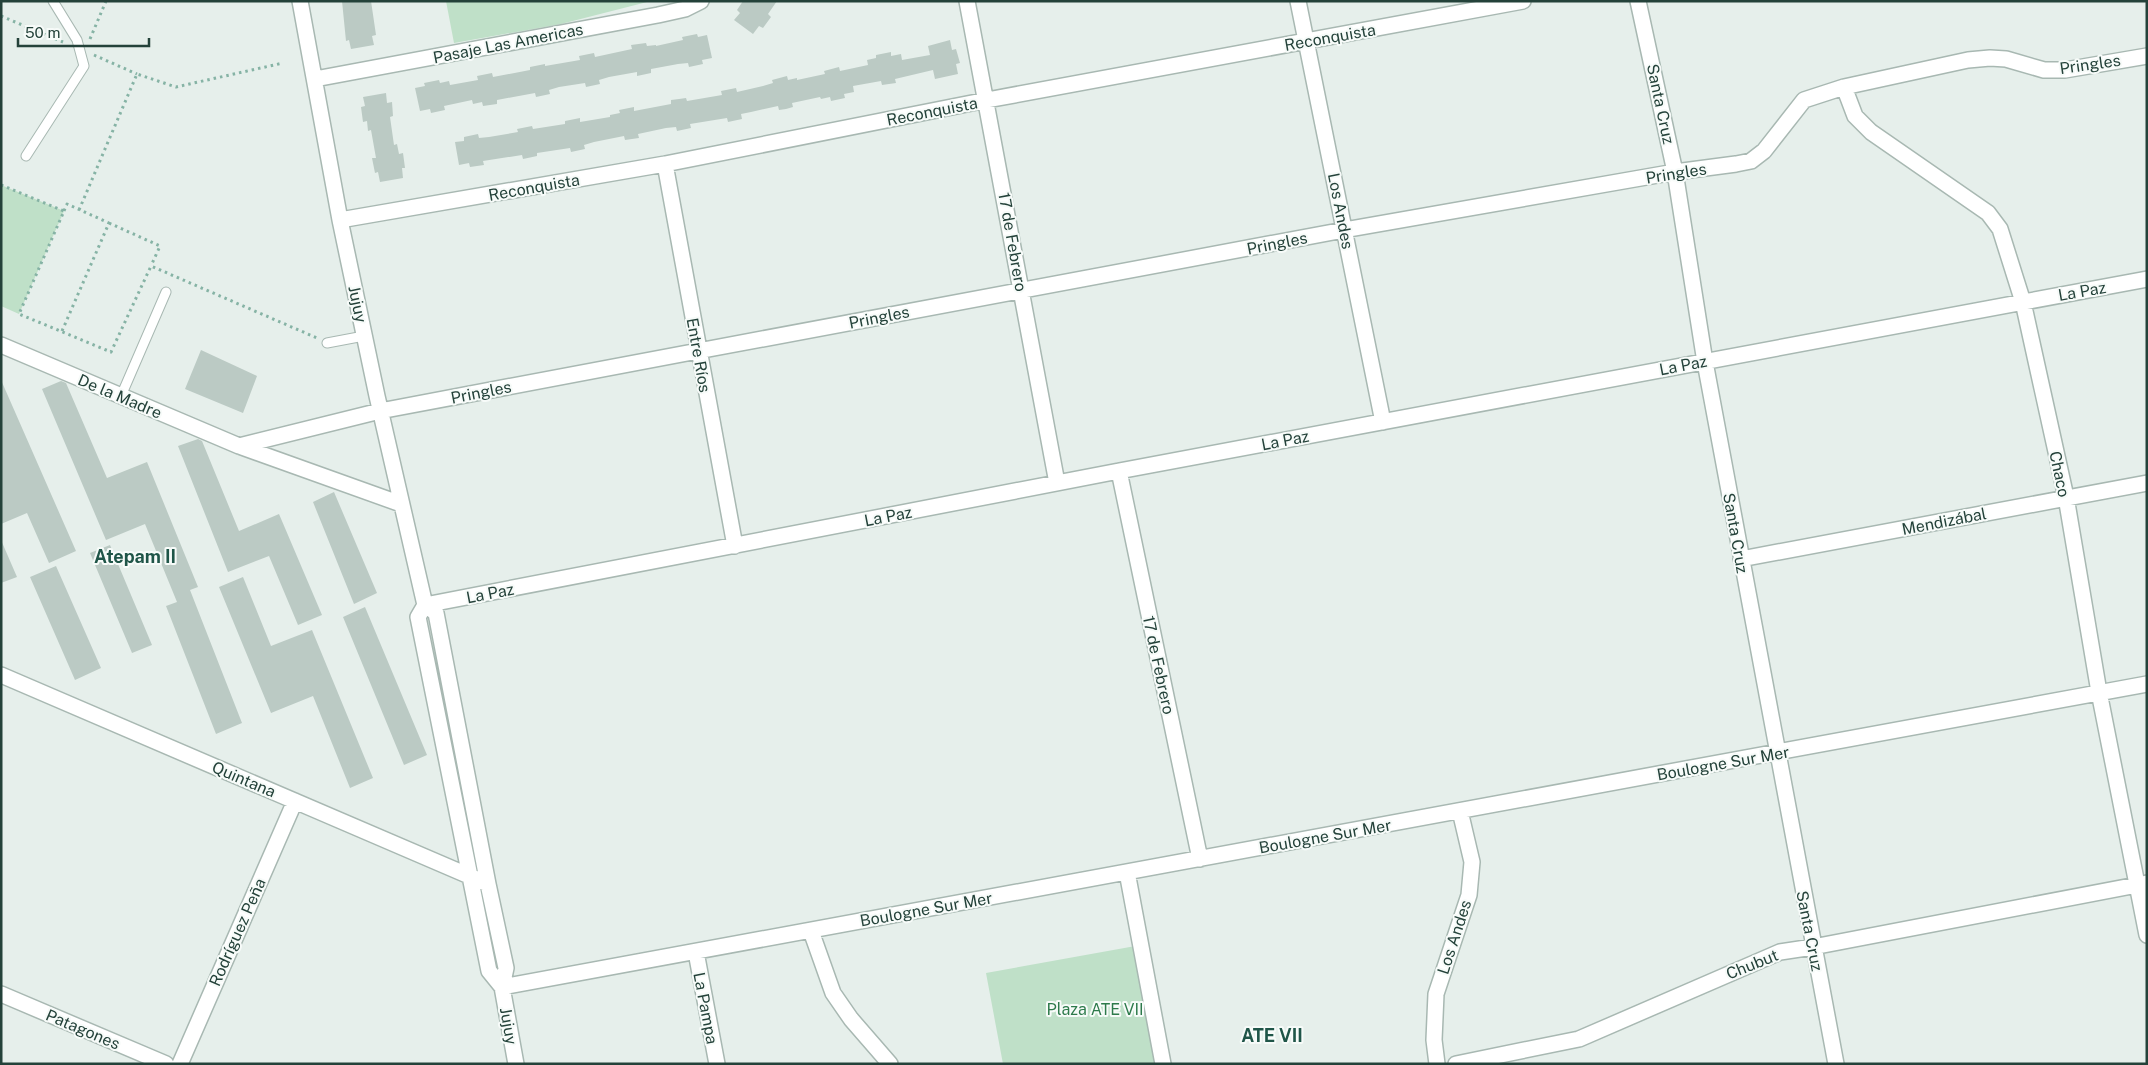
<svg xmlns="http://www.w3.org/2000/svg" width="2148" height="1065" font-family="'Public Sans',sans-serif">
<rect width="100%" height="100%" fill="#e6efeb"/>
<!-- green -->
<path fill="#bfe0c8" d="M446,1H651L561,24L454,43Z
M1,185L64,211L19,314L1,306Z
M1141,945L1163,1064H1003L986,973Z"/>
<!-- building -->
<path fill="#bbcac4" d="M342,1H371L376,35L372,36L374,45L351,49L349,40L346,41Z
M743,1H777L768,14L771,17L763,28L759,26L753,34L734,20L740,13L737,10Z
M697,34L698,37L707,35L712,58L702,60L703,64L689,67L688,63L678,64L651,69V73L637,76V72L609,77L599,80L600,84L586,87L585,83L559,87L549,90L550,94L536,97L535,93L497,100V104L483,106L482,102L473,104L472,100L444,106L445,110L431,113L430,109L420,111L415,88L425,86L424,83L439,80L440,83L449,81L450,85L478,80L477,76L492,73L493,77L530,70V67L545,64V66L580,60L579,56L594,53L595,57L632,49L631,45L646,43L647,46L656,45V46L683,40L682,37Z
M950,40L952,50L956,49L960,63L956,64L958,74L935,79L933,70L895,79L896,83L882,85L881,81L853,86L854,92L844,94L845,98L831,101L830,97L821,99L820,97L792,103L793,107L786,109L779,110L778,106L751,112L741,114L742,119L728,122L727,118L690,124L691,128L677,131L676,127L666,128L638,134L639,138L625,140L624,136L594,142L584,145L585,149L571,152L570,148L537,153V156L523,159L522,155L483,161L484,165L470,167L469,163L459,165L455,142L464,141V137L478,134L479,138L489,137L518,132L517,129L532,126L533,129L565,124V121L580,118V122L610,117V115L620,113L619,110L634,107V111L671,104V100L679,99L686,98L687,101L722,95L721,91L736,88L737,92L763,86L773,83L772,80L787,76L788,80L797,78V80L825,74L824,71L839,67L840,71L868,65L867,60L876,58V55L891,52V56L901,54L902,60L930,55L928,46Z
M386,93L387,103L392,102L393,116L390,117L394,145L397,144L399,154L403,153L405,168H402L403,178L380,182L378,172L375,173L372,158H376L371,130L368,131L367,121L363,122L361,107L365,106L363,97Z
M201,350L257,376L243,413L185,389Z
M1,380L76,551L49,563L27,513L1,524Z
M61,381L66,383L107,478L147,462L198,587L190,590L242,723L216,734L166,606L177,602L145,524L106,540L42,389Z
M198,439L202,441L239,531L279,514L322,615L298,625L269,556L228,572L178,446Z
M334,492L377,593L354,604L313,502Z
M1,540L17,577L1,583Z
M110,545L152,645L132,653L90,553Z
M56,566L101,668L75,680L30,577Z
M243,577L271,646L312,630L373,778L350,788L313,696L271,713L219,587Z
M365,607L427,755L404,765L343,617Z"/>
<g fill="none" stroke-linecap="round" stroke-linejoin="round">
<defs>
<path id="lane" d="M26,156L84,66L77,40L53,1
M327,343L364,336
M121,396L166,292"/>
<path id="street" d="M300,1L340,220L377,396L425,605
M967,1L1057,483
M1298,1L1383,422
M1638,1L1675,172L1705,362L1836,1064
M315,79L658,15L685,9L701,1
M1844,87L1855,116L1871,132L1988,213L2000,229L2023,302L2066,497L2099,692L2147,935
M665,164L735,546
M340,220L665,164L987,100L1523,1
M1,345L239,446L401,504
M239,446L380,411L698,351L1344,230L1675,172L1736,164L1751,161L1764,151L1804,100L1844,87L1968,60L1990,58L2006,59L2044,70H2065L2147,56
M1119,471L1200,859
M1741,559L2147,483
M425,605L1119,471L2147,279
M425,605L436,613L488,884L506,968L502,987L516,1064
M425,605L418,617L489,971L502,987
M1,675L488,884
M1127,872L1163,1064
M811,931L833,993L851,1019L890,1064
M696,952L717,1064
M502,987L2147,684
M1,994L166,1064
M180,1064L295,801
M1437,1064L1434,1040L1436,994L1469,895L1472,862L1460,811
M1456,1064L1579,1039L1780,952L1813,947L2147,883"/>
</defs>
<!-- lane casing -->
<use href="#lane" stroke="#a8b8b2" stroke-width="11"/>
<!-- street casing -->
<use href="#street" stroke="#a8b8b2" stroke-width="18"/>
<!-- path -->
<path stroke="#86b3a5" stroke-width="3" stroke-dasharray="2.5 4" stroke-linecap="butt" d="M1,16L63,42
M90,39L106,1
M94,55L137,74
M1,185L64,211L19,314L111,352L151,266L317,338
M79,210L137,74L176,87L283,63
M109,223L160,246L151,266
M62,331L109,223L67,204L64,211"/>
<!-- lane -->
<use href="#lane" stroke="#fff" stroke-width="9"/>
<!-- street -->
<use href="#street" stroke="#fff" stroke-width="15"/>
</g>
<g text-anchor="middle" stroke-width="4" stroke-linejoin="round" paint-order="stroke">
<!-- street labels -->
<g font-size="16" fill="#24423a" stroke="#f7fbf9">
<text transform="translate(1330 37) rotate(-10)" y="6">Reconquista</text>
<text transform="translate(508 43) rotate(-11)" y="6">Pasaje Las Americas</text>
<text transform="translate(2090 64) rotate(-8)" y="6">Pringles</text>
<text transform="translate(1661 104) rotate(78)" y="6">Santa Cruz</text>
<text transform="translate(932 111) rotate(-11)" y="6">Reconquista</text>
<text transform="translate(1676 173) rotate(-9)" y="6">Pringles</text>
<text transform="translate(534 187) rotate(-10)" y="6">Reconquista</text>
<text transform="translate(1341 211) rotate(79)" y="6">Los Andes</text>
<text transform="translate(1013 242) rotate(80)" y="6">17 de Febrero</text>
<text transform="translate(1277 243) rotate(-11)" y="6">Pringles</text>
<text transform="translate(2082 291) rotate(-10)" y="6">La Paz</text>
<text transform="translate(358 304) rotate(78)" y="6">Jujuy</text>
<text transform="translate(879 317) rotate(-11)" y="6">Pringles</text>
<text transform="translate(699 355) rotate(80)" y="6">Entre Ríos</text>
<text transform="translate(1683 365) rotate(-11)" y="6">La Paz</text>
<text transform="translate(481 392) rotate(-11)" y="6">Pringles</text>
<text transform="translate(120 396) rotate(23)" y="6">De la Madre</text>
<text transform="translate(1285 440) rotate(-11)" y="6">La Paz</text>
<text transform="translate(2060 474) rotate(78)" y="6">Chaco</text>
<text transform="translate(888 516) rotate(-11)" y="6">La Paz</text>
<text transform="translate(1944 521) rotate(-11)" y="6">Mendizábal</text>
<text transform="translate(1736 533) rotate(80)" y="6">Santa Cruz</text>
<text transform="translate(490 593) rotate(-11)" y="6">La Paz</text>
<text transform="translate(1159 665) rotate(78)" y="6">17 de Febrero</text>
<text transform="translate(1723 763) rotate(-10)" y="6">Boulogne Sur Mer</text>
<text transform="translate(244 779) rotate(23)" y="6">Quintana</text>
<text transform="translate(1325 836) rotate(-10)" y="6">Boulogne Sur Mer</text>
<text transform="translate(926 909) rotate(-10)" y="6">Boulogne Sur Mer</text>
<text transform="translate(1810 931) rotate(79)" y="6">Santa Cruz</text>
<text transform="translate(237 932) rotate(-66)" y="6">Rodríguez Peña</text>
<text transform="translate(1454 937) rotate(-72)" y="6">Los Andes</text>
<text transform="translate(1752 964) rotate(-22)" y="6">Chubut</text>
<text transform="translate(706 1008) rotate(79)" y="6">La Pampa</text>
<text transform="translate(509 1026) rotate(80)" y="6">Jujuy</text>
<text transform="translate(83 1029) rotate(23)" y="6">Patagones</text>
</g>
<!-- park labels -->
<g font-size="16" fill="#2d7a4b" stroke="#f7fbf9">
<text x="1095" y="1015">Plaza ATE VII</text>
</g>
<!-- neighbourhood labels -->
<g font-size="18" font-weight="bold" fill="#1f5548" stroke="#f7fbf9">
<text x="135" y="563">Atepam II</text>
<text x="1272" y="1042">ATE VII</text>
</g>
</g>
<!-- border -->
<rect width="2148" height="1065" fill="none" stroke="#24423a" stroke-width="5"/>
<!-- scale -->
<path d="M18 38v8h131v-8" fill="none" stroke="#24423a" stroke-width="2.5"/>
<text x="25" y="38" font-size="15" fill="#24423a" stroke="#f7fbf9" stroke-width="4" paint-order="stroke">50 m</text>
</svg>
